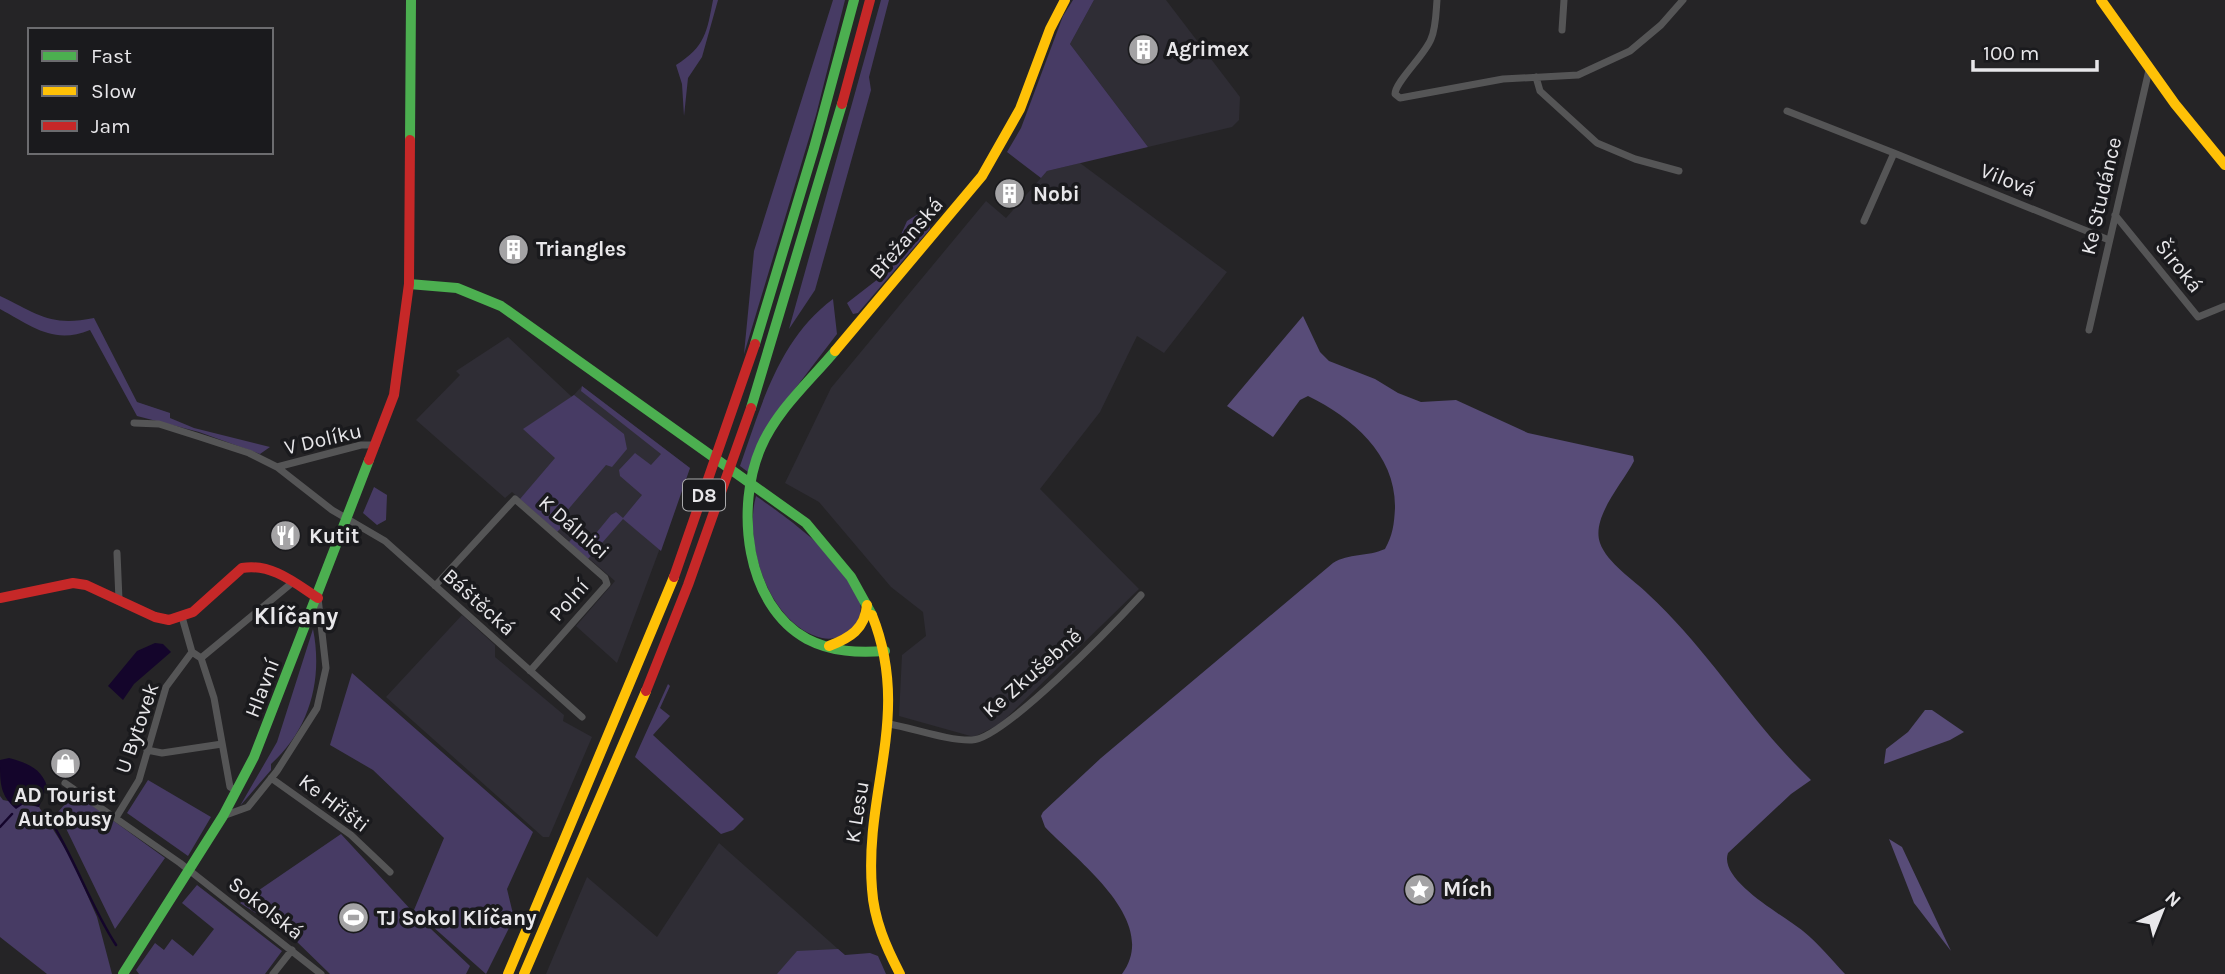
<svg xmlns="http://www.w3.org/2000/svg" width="2225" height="974" font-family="Karla,sans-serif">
<rect width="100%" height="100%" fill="#252426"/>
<!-- built -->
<path fill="#2f2d35" d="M1094,0H1166L1240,97L1239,120L1232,127L1148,147L1070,44Z
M1080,163L1227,272L1164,353L1137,336L1100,412L1040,489L1139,589L1000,724L974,737L899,716L902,655L926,636L923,612L891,587L819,502L785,483L831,388L986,201L1006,218L1047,171Z
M508,337L572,397L582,386L690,468L617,663L576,626L615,581L512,492L505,498L416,420L460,375L456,371Z
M462,615L495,645V657L564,715L563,721L592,737L549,837H543L386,697Z
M719,843L866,974H546L587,877L657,937Z"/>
<!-- green -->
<path fill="#473b64" d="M713,0H718L702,57L688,78L684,116L682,84L676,65C705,47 707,32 713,0Z
M833,0H845L816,115L744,354L754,251Z
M881,0H889L869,77L871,90L815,290L789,329Z
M1073,0H1094L1070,44L1148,147L1047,171L1041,178L1007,152L1021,128L1063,16Z
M918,214L929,222L930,229L858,313L853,314L847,303L878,279L892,251H898L906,237H900L907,221Z
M0,296C38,314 50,327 94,318L137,402L170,413V418L194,428L270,447L260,454L199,432L137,416L90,330C53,345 32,326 0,309Z
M833,299L837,334L774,416L748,472L740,466C761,406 779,339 833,299Z
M582,386L690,468L661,551L623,519L588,559L569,542L576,534L588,543L611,515L616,512L623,518L642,495L620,476L619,470L635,453L651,465L661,454L581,391Z
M574,395L624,434L627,449L612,467L606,465L560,519L565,524L557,532L520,499L555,458L523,429Z
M374,487L387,495L386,520L377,525L363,513Z
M756,496C783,515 886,585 855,625C847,635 834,641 822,638C769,625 743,543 756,496Z
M313,629C323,679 310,729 271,764V770L240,806L277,742Z
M352,673L533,832L507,889L514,918L486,974L414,910L444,838L373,770L330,745Z
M668,684L670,686L660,708L670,716L653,735L744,819L733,830L721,834L635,757Z
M148,780L211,817L188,856L127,813Z
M75,793L165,858L115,929L58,812Z
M0,796L3,800L39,807L71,858L97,917L112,974H47L0,937Z
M341,834L412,911L470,966L466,974H330L291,936L240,903Z
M197,885L282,951L265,974H139L136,970L155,943L164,950L172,939L193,956L214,929L182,903Z
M838,949L845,955L870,953L878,956L886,974H777L797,951Z"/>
<!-- forest -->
<path fill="#584c78" d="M1303,316L1320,352L1329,361L1375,379L1398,393L1421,402L1456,400L1528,433L1633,456L1634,461C1623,483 1591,517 1600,543C1607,563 1634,580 1648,594C1709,650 1751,723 1811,780L1791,794L1728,853C1718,881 1785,916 1803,931C1819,944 1832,960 1845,974H1122C1161,921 1077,861 1045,827L1041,816L1043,812L1101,758L1333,563C1349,553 1367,557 1385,549C1393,534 1394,525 1395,508C1396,455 1353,418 1308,396L1300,400L1273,437L1227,406Z
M1925,710H1932L1964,732L1950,740L1884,764L1886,749L1908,732Z
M1889,839L1902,847L1951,951L1914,903Z"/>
<!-- water -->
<path fill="#14052b" d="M155,643L163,644L171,652L134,684L123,700L108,686L137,651Z
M9,758C27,763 41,768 47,786L39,807L25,803L16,809C0,795 0,784 0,760Z"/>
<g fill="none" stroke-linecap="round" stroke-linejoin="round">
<!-- stream -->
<path stroke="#14052b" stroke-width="2.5" d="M49,818C75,859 90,905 116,945
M0,827L12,814"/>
<!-- street -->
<path stroke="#555556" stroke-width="7" d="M1437,0C1436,12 1436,28 1431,39C1425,55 1395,82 1395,94L1400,98L1503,79L1578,75L1630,51L1661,25L1683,0
M1562,30L1564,0
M1536,77L1540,91L1597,143L1635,159L1679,171
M1787,111L1894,153
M2115,215L2198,317L2225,306
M1864,221L1894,153L2109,240
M2089,330L2149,70
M134,423L159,424L200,437L249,453L277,467L332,510L385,541L582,717
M277,467L361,445H376
M117,553L119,600
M435,586L515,499L605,578L607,584L530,671
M182,617L192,652L201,658L214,698L230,787L237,791
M201,658L293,582
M889,724C913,728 948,741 972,740C1003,740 1116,622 1141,595
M147,750L162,753L222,744
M271,778L351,835L390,872
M65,783L180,863L321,974
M117,816L139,780L166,687L192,652
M223,816L248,807L277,771L317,708L326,668L318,598
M273,974L292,950"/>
<!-- fast -->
<path stroke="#4caf50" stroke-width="10" d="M410,140L411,0
M409,284L457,288L501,306L806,523L851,577L872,615
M755,344L814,148L854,0
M835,351C809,382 777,410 761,447C735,507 745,605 807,639C832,652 858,653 885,651
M751,408L842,104
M123,974L223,816L254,757L369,460"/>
<!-- slow -->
<path stroke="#ffc107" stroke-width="10" d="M2101,0L2175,104L2225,165
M835,351L982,176L1020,109L1050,29L1065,0
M872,615C912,715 864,790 872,889C874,920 886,947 900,974
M829,646C850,638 865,629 867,605
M508,974L674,577
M524,974L646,691"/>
<!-- jam -->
<path stroke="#c62828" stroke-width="10" d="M842,104L870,0
M369,460L394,395L409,284L410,140
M674,577L755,344
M0,598L73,583L86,585L155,617L169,620L193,612L242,568C272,563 295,583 318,598
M646,691L688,585L751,408"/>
</g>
<!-- icons -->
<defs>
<symbol id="building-disc" viewBox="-11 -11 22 22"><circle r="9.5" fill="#a4a3a5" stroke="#1a1a1d"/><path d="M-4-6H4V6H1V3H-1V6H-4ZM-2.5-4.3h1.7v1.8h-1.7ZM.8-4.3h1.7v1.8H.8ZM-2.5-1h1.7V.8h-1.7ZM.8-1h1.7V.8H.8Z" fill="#fff"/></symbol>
<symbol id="restaurant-disc" viewBox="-11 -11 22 22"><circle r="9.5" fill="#a4a3a5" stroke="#1a1a1d"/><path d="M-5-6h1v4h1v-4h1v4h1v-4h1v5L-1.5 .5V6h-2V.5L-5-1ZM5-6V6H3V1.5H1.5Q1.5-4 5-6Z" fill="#fff"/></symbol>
<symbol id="shop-disc" viewBox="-11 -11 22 22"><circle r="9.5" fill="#a4a3a5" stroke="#1a1a1d"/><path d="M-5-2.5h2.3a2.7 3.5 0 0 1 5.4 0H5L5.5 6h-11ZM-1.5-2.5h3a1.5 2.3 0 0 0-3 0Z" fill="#fff"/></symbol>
<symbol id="sight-disc" viewBox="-11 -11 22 22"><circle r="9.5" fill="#a4a3a5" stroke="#1a1a1d"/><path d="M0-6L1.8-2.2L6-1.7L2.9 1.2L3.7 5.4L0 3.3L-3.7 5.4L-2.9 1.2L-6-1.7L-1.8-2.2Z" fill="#fff"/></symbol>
<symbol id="stadium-disc" viewBox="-11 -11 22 22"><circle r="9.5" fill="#a4a3a5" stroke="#1a1a1d"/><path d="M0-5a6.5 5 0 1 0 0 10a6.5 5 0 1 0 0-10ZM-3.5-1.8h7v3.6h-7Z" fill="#fff"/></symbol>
</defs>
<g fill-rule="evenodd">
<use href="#building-disc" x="1126" y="32" width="35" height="35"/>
<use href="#building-disc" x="992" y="176" width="35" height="35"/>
<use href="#building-disc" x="496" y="232" width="35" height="35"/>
<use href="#restaurant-disc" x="268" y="518" width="35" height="35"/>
<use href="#shop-disc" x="48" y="746" width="35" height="35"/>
<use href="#sight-disc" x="1402" y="872" width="35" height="35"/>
<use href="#stadium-disc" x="336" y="900" width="35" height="35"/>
</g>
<g text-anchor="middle" stroke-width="7" stroke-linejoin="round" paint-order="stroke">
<!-- shield labels -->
<rect fill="#1a1a1d" stroke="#aaaaac" stroke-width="2" x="683" y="479.5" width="42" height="31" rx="5"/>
<g font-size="19" font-weight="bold" fill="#e8e7ea">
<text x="704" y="502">D8</text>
</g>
<!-- poi labels -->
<g font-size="21" font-weight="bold" fill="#e8e7ea" stroke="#1a1a1d" text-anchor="start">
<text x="1166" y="56">Agrimex</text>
<text x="1033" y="201">Nobi</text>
<text x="536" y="256">Triangles</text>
<text x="309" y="543">Kutit</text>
<text x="65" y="802" text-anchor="middle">AD Tourist<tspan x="65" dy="24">Autobusy</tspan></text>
<text x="1443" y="896">Mích</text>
<text x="377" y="925">TJ Sokol Klíčany</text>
</g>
<!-- street labels -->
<g font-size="21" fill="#e8e7ea" stroke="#1a1a1d">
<text transform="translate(2008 180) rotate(22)" y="7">Vilová</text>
<text transform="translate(2101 196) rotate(-77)" y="7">Ke Studánce</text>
<text transform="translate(906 238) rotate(-49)" y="7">Břežanská</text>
<text transform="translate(2179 266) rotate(51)" y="7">Široká</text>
<text transform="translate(323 439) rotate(-13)" y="7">V Dolíku</text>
<text transform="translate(574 527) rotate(41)" y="7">K Dálnici</text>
<text transform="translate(569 600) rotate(-48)" y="7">Polní</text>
<text transform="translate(479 602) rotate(42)" y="7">Báštěcká</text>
<text transform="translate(1032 673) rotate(-41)" y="7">Ke Zkušebně</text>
<text transform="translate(262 688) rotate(-69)" y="7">Hlavní</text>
<text transform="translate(137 728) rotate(-71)" y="7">U Bytovek</text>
<text transform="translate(334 803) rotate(37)" y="7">Ke Hřišti</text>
<text transform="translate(857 812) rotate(-81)" y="7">K Lesu</text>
<text transform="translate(266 908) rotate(38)" y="7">Sokolská</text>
</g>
<!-- quarter labels -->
<g font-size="24" font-weight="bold" fill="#e8e7ea" stroke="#1a1a1d">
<text x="296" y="624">Klíčany</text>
</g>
</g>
<!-- legend -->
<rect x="28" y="28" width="245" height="126" fill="#1a1a1d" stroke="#6c6c6f" stroke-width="2"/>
<rect x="42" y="51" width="35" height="10" fill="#4caf50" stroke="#6c6c6f" stroke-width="2"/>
<text x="91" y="63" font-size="21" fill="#e8e7ea">Fast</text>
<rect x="42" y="86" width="35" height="10" fill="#ffc107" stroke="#6c6c6f" stroke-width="2"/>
<text x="91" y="98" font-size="21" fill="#e8e7ea">Slow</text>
<rect x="42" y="121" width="35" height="10" fill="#c62828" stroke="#6c6c6f" stroke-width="2"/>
<text x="91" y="133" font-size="21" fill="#e8e7ea">Jam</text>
<!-- north arrow -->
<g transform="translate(2162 911) rotate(43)" stroke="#1a1a1d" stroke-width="5" paint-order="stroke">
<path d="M0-5L12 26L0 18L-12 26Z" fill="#e8e7ea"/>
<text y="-10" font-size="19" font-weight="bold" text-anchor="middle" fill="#e8e7ea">N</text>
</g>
<!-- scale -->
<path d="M1973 60v10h124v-10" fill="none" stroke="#e8e7ea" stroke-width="3.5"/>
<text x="1983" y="60" font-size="21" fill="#e8e7ea" stroke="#1a1a1d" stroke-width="5" paint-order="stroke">100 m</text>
</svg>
